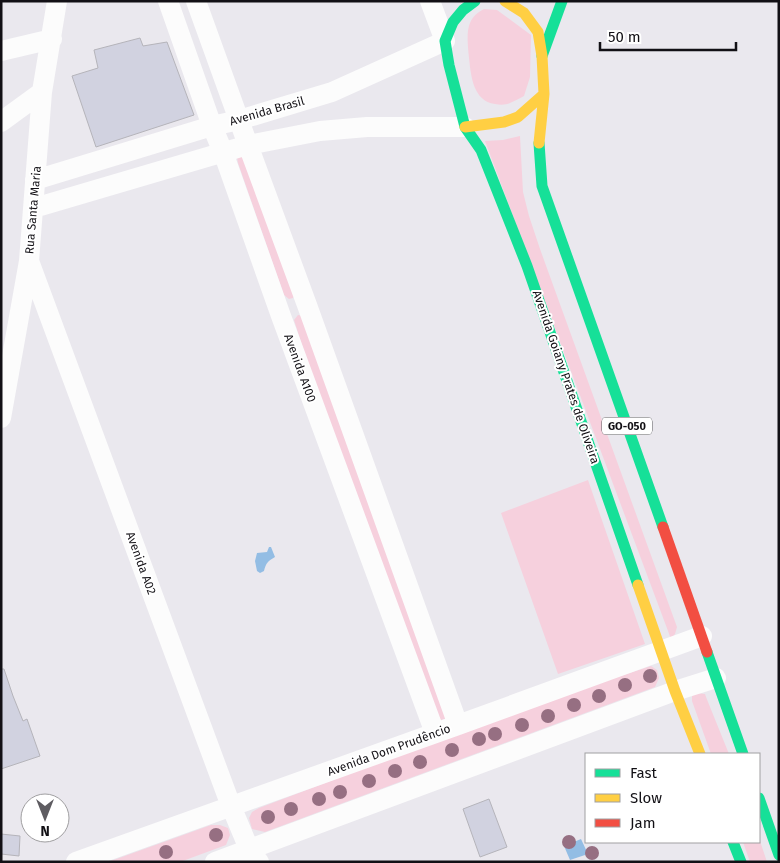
<svg xmlns="http://www.w3.org/2000/svg" width="780" height="863" font-family="'Fira Sans',sans-serif">
<rect width="100%" height="100%" fill="#eae8ee"/>
<!-- green -->
<path fill="#f6d0dd" d="M484,9L497,10L531,35L530,77L524,96C520,98 515,101 510,103C506,105 500,105 495,104C473,101 471,76 469,58C468,47 466,32 470,23C473,16 478,12 484,9Z
M520,136L523,192L529,216L540,249L677,627L675,634L671,639L485,141L503,140Z
M243,154L295,295L293,298L289,299L284,295L238,163L237,157Z
M298,315L303,316L447,718L441,720L438,716L311,373L294,320Z
M588,480L645,644L558,674L501,513Z
M651,666L657,670L659,678L655,687L265,832L252,829L249,818L252,812L259,808C389,759 518,709 651,666Z
M697,693L705,694L706,697L729,754H711L692,701V695Z
M211,825H220L228,828L230,835L226,845L180,862H108Z
M759,838L767,862H750L743,842H759Z"/>
<!-- water -->
<path fill="#93bde4" d="M269,547H271L275,557C268,561 266,563 264,571L260,573L257,571L255,561L257,553L267,552Z
M581,839L588,854L570,860L564,846Z"/>
<!-- building -->
<path fill="#d1d2e0" stroke="#b5b4ba" d="M140,38L143,46L167,42L194,115L96,147L72,76L98,68L94,50Z
M1,669H4L13,696L23,721L27,719L40,756L1,769Z
M489,799L507,847L480,857L463,809Z
M1,834L20,836L19,856L1,854Z"/>
<g fill="none" stroke-linecap="round" stroke-linejoin="round">
<!-- street -->
<path stroke="#fcfcfc" stroke-width="20" d="M168,1L212,126L223,152L281,316L435,733
M196,1L248,145L307,305L458,725
M1,51L52,39
M1,122L42,92
M35,180L212,126L239,120L332,92L445,41L430,1
M34,208L248,145L320,131L367,127H465
M29,261L231,806L249,849L259,862
M1,418L29,261L42,92L57,1
M76,862L458,725L702,636
M215,862L675,691L716,678"/>
<!-- fast -->
<path stroke="#16e098" stroke-width="11" d="M475,1L463,10L453,22L445,41L449,65L465,127L481,150L527,266L638,585
M542,56L562,1
M539,143L542,186L663,527
M707,652L743,754
M759,798L779,855
M733,842L741,862"/>
<!-- slow -->
<path stroke="#ffcf43" stroke-width="11" d="M505,1L524,13L538,32L542,56L544,94L539,143
M465,127L504,122L518,117L544,94
M638,585L675,691L700,754"/>
<!-- jam -->
<path stroke="#f24e42" stroke-width="11" d="M663,527L707,652"/>
</g>
<!-- trees -->
<g fill="#966f82">
<circle cx="650" cy="676" r="7"/>
<circle cx="625" cy="685" r="7"/>
<circle cx="599" cy="696" r="7"/>
<circle cx="574" cy="705" r="7"/>
<circle cx="548" cy="716" r="7"/>
<circle cx="522" cy="725" r="7"/>
<circle cx="495" cy="734" r="7"/>
<circle cx="479" cy="739" r="7"/>
<circle cx="452" cy="750" r="7"/>
<circle cx="420" cy="762" r="7"/>
<circle cx="395" cy="771" r="7"/>
<circle cx="369" cy="781" r="7"/>
<circle cx="340" cy="792" r="7"/>
<circle cx="319" cy="799" r="7"/>
<circle cx="291" cy="809" r="7"/>
<circle cx="268" cy="817" r="7"/>
<circle cx="216" cy="835" r="7"/>
<circle cx="569" cy="842" r="7"/>
<circle cx="166" cy="852" r="7"/>
<circle cx="592" cy="853" r="7"/>
</g>
<g text-anchor="middle" stroke-width="4" stroke-linejoin="round" paint-order="stroke">
<!-- shield labels -->
<rect fill="#fff" stroke="#59585b" stroke-width="1" x="602" y="417.5" width="50" height="17" rx="4"/>
<g font-size="11" font-weight="bold" fill="#121015">
<text x="627" y="430">GO-050</text>
</g>
<!-- street labels -->
<g font-size="12" fill="#121015" stroke="#fff">
<text transform="translate(267 111) rotate(-16)" y="4">Avenida Brasil</text>
<text transform="translate(33 210) rotate(-85)" y="4">Rua Santa Maria</text>
<text transform="translate(300 368) rotate(70)" y="4">Avenida A100</text>
<text transform="translate(566 377) rotate(71)" y="4">Avenida Goiany Prates de Oliveira</text>
<text transform="translate(141 563) rotate(70)" y="4">Avenida A02</text>
<text transform="translate(389 750) rotate(-20)" y="4">Avenida Dom Prudêncio</text>
</g>
</g>
<!-- border -->
<rect width="780" height="863" fill="none" stroke="#121015" stroke-width="5"/>
<!-- legend -->
<rect x="585" y="753" width="175" height="90" fill="#ffffff" stroke="#a09fa1"/>
<rect x="595" y="769" width="25" height="8" fill="#16e098" stroke="#a09fa1"/>
<text x="630" y="778" font-size="15" fill="#121015">Fast</text>
<rect x="595" y="794" width="25" height="8" fill="#ffcf43" stroke="#a09fa1"/>
<text x="630" y="803" font-size="15" fill="#121015">Slow</text>
<rect x="595" y="819" width="25" height="8" fill="#f24e42" stroke="#a09fa1"/>
<text x="630" y="828" font-size="15" fill="#121015">Jam</text>
<!-- north arrow -->
<g transform="translate(45 818) rotate(180)"><circle r="24" fill="#ffffff" stroke="#a09fa1"/>
<path d="M0-4L9 19L0 12L-9 19Z" fill="#5e5c61"/>
<text y="-8" font-size="14" font-weight="bold" text-anchor="middle" fill="#121015">N</text>
</g>
<!-- scale -->
<path d="M600 42v8h136v-8" fill="none" stroke="#121015" stroke-width="2.5"/>
<text x="608" y="42" font-size="15" fill="#121015" stroke="#ffffff" stroke-width="4" paint-order="stroke">50 m</text>
</svg>
